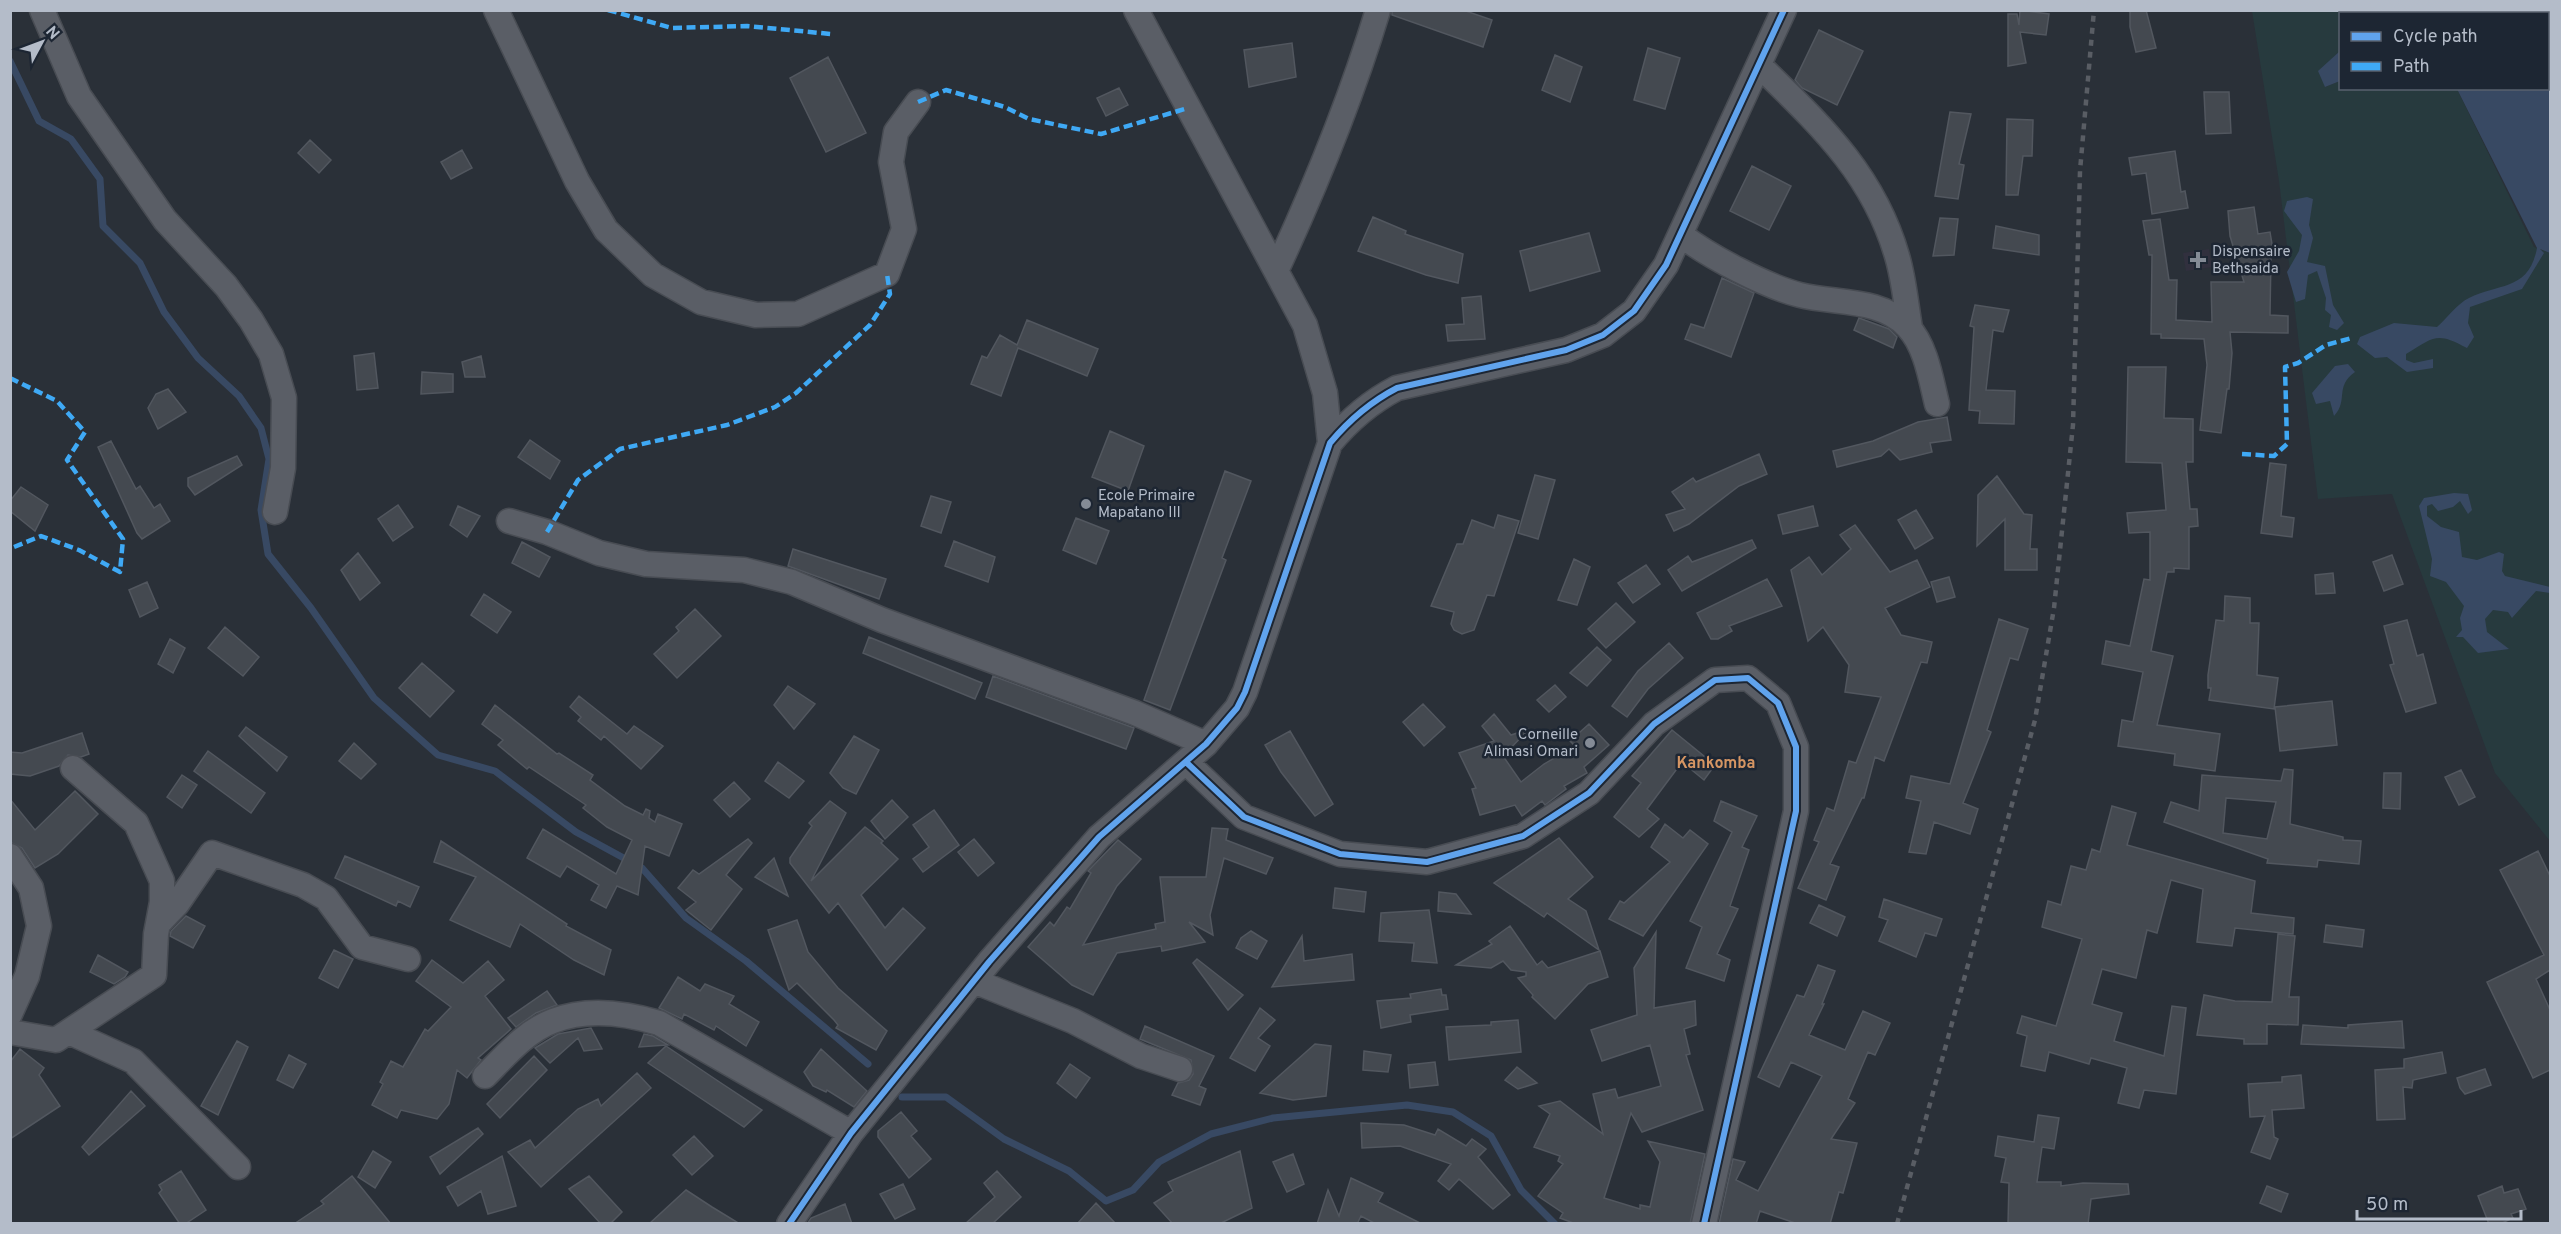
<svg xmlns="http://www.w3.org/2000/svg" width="2561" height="1234" font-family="Overpass,sans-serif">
<rect width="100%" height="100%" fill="#2a3038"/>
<!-- medical -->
<path fill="#31303e" d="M2209,249L2212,267L2186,271L2183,253Z"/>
<!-- green -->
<path fill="#273a3e" d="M2252,11H2426L2427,13L2340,14V51L2334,57L2325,87L2340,81V88L2457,89L2534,247L2550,253V841L2495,773L2392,494L2318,499L2279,181Z"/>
<!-- water -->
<path fill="#384963" d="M2426,11H2550V253L2540,249L2544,253L2522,289L2470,307L2468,323L2474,337L2467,348C2437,332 2435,336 2406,354V360L2414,363L2433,359V368L2407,372L2387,357L2375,358L2357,344L2360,337L2394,323L2437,327C2447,318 2458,303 2469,298C2499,283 2529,291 2537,248L2457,89L2548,88V14H2427Z
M2340,51V81L2325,87L2318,71Z
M2307,197L2313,199L2309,225L2313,238L2307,262L2325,266L2333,305L2344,323L2337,330L2329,327L2331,315L2325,310L2326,298L2317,271L2308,275L2305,299L2296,302L2287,272L2299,251L2302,235L2284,211L2287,201Z
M2348,364L2355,372C2334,387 2349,400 2334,416L2330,401L2316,404L2312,393L2335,366Z
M2454,493L2468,494L2472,510L2468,514L2460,501L2453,507L2438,511L2432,504L2427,506V516L2441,527L2459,532L2462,557L2477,560L2499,552L2504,554L2502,571L2505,576L2550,587V593L2536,591L2512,618L2508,612L2493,610L2485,619L2487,632L2509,649L2478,653L2463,637H2456L2462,630L2460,618L2464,606L2446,582L2430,576L2432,559L2419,506L2424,498Z"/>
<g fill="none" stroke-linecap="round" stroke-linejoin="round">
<!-- stream -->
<path stroke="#384963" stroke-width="7" d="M10,61L39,121L71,139L100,179L103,226L140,263L164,312L198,358L239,396L261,428L269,459L261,510L268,554L311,608L374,698L438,755L495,771L576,832L642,868L686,918L746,961L868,1064
M902,1097H946L1004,1139L1069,1171L1106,1201L1133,1190L1159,1162L1211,1134L1273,1118L1407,1105L1453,1112L1491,1136L1521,1190L1555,1224"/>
</g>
<!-- building -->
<path fill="#444950" stroke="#52575f" stroke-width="1.5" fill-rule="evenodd" d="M1392,10H1463L1492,20L1483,47L1392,15Z
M2020,10L2049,14L2046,35L2020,32L2026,63L2008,66V14H2017L2019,25Z
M2130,10H2146L2156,48L2136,52L2130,27Z
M1819,30L1863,51L1837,105L1802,88L1795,80Z
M1292,43L1296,77L1249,87L1244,50Z
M1648,48L1680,58L1665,109L1634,100Z
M1555,55L1582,67L1570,102L1542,90Z
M828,57L866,133L826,152L790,78Z
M1119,88L1128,105L1106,116L1097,98Z
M2204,92H2229L2231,133L2206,134Z
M1950,112L1971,114L1959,164L1964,165L1958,199L1935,196Z
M2007,119L2033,120L2032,156H2023L2018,195H2006Z
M310,140L331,160L319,173L298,153Z
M462,150L472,168L451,179L441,162Z
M2175,151L2181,192L2185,191L2188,208L2152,214L2146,173L2132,175L2129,158Z
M1752,166L1791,186L1769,230L1730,211Z
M2254,207L2258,234L2270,232L2274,256H2271L2270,315L2288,316V333L2230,332L2232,353L2229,389H2227L2221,433L2200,430L2207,365L2204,339L2161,338V334H2151L2152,255H2149L2143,221L2160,219L2169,280H2177L2176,320L2212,322L2211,282H2244L2230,236L2228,211Z
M1373,217L1406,231L1405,234L1463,254L1458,283L1426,275L1358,251Z
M1940,218L1958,219L1954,255L1933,256Z
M1996,226L2039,235V255L1993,248Z
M1589,233L1600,271L1530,291L1520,251Z
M1722,278L1754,293L1731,357L1685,339L1691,324L1704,328Z
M1481,296L1485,339L1448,341L1446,325L1464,324L1462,298Z
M1975,305L2009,310L2003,332L1993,330L1986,390L2015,391L2014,424L1979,423L1980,411L1969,410L1974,327L1970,326Z
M1859,318L1889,329L1897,337L1893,348L1854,330Z
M1027,320L1098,349L1087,376L1018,348L1001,396L971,384L982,356L987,358L1000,335L1017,345Z
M374,353L378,388L357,390L354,356Z
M481,356L485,377H465L462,362Z
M2128,367H2166L2164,418L2193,419V462H2186L2190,509H2197L2198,526L2189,527V569L2174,568V572H2167L2151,651L2173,656L2157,725L2220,734L2215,771L2174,765L2175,754L2118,746L2122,720L2133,722L2143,672L2102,664L2106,641L2130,646L2144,579L2150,580V532L2129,533L2127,513L2166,510L2162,463L2126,462Z
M422,372L453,374V392L421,394Z
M168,389L186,412L158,429L148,408L156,394Z
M1947,417L1951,440L1930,443L1932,452L1900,460L1889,449L1881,456L1837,467L1833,451L1873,441L1918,422Z
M1110,431L1144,446L1128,491L1092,477Z
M530,440L560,461L550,479L518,457Z
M111,441L136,489L140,486L154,508L160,504L170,521L142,539L137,533L98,447Z
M1759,454L1767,474L1739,486L1689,524L1674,531L1666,515L1685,509L1672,492L1693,478L1696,482Z
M237,456L242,465L195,495L188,486V478Z
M2270,463L2286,465L2281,516L2294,518L2292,537L2261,533Z
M1225,471L1251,481L1222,558L1226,560L1170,710L1144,700Z
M1535,475L1555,480L1538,539L1518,533Z
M1997,476L2024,514L2032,515L2030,549H2037V570H2005V519L1977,546L1978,495Z
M21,487L48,505L35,531L10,511V501Z
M931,496L951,502L941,533L921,526Z
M398,505L413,527L393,541L378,519Z
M458,506L480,516L467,537L450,525Z
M1813,506L1818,526L1783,534L1778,515Z
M1916,510L1933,538L1915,549L1898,520Z
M1498,515L1519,521L1494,596L1487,595L1474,630L1462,634L1454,630L1451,624L1454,612L1431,606L1457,544H1463L1472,520L1494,528Z
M1076,518L1109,531L1096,564L1063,550Z
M1855,525L1890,572L1917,560L1930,587L1885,608L1901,635L1932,642L1927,663L1921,662L1884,761L1875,757L1864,798H1862L1830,864L1839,867L1826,900L1798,888L1819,842L1814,840L1827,808L1834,811L1849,761L1856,763L1881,697L1845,692L1849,665L1823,627L1808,641L1791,570L1809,557L1822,575L1851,549L1840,535Z
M1752,540L1756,548L1682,591L1668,570L1688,556L1692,562Z
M954,541L995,557L988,582L945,566Z
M522,542L550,557L539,577L512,563Z
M793,549L886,579L879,599L788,566Z
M358,553L380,583L360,600L341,570Z
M2392,555L2403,584L2384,591L2373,562Z
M1574,559L1590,567L1577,605L1558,600Z
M1646,565L1660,584L1633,603L1618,583Z
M2333,573L2335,593L2316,594L2315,575Z
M1949,577L1955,597L1937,602L1931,582Z
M1767,579L1782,606L1729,626L1732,631L1718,639H1711L1697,613Z
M147,582L158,608L140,617L129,590Z
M484,594L511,612L497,633L471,615Z
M2225,596L2250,598V623H2259L2257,675L2278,678L2274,709L2209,700L2211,688H2208V675L2216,620L2224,621Z
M1616,603L1635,622L1606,648L1588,629Z
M695,609L721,636L677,678L654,654L679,631L676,627Z
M1999,619L2028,629L2018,660L2010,658L1987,730L1991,732L1963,803L1978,809L1970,834L1934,822L1926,854L1909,852L1921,801L1906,798L1911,776L1950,784Z
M2407,620L2417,656L2423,654L2436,703L2406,712L2390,665L2394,664L2384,626Z
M225,627L259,657L243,676L208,648Z
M869,637L982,683L975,699L863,653Z
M170,639L185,648L173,673L158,664Z
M1669,643L1683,658L1648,689L1627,717L1612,706L1638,671Z
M1597,647L1611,660L1587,686L1570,673Z
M422,663L454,691L430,717L399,688Z
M993,676L1134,728L1126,749L986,697Z
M1555,685L1566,697L1549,712L1537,700Z
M788,686L815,704L794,729L774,705Z
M579,696L627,734L634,726L663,746L641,769L604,736L601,740L578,721L581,717L570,707Z
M2332,701L2337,745L2280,751L2275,707Z
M1423,704L1445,727L1424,746L1403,722Z
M495,705L557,754L559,753L593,775L590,780L625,806L643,815L646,809L650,811L649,818L655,822L658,814L682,824L669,856L645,846L638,895L617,886L606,908L591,900L599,885L567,866L560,877L527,858L543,829L616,874L632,840L607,827L583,808L586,805L529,767L527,769L498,745L503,740L482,724Z
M1494,714L1511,735L1529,729L1503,756L1521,782L1544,764L1575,746L1570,741L1589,724L1609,745L1584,767L1587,773L1564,786L1566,789L1545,805L1542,801L1522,816L1515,805L1480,815L1472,789L1476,788L1459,753L1494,741L1482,726Z
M246,727L287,757L277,771L239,736Z
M1672,730L1715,765L1704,780L1682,762L1647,809L1659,819L1639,837L1614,817L1641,783L1632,776Z
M1290,731L1333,804L1315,816L1281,772L1265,745Z
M82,733L89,754L81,757L68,755L59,766L30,776L10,774V752L22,753Z
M854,736L879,750L856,794L843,788L830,773Z
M354,743L376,764L361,779L339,761Z
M208,751L265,793L251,813L194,771Z
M778,762L804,781L789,798L765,781Z
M2284,769L2293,770L2290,824L2343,837V840L2361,841L2359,864L2318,860L2317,867L2267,863L2268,859L2164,822L2171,802L2199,811L2202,775L2281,781ZM2226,798L2276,802L2267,839L2223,833Z
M2461,770L2475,797L2459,805L2445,777Z
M2384,773H2401L2400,809L2383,808Z
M182,775L197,785L182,808L167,797Z
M734,782L750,799L730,817L714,800Z
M75,791L98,814L58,854L35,868L22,848L10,842V799L35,830Z
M892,800L908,817L885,839L871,821Z
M830,801L846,813L811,881L865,827L883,841L881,843L898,859L861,895L885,928L903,908L925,928L887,970L838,903L829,913L790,863V858L812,826L809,823Z
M1721,801L1757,816L1742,847L1749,850L1730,906L1738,909L1717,954L1730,960L1724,981L1686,968L1702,927L1690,921L1732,832L1714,821Z
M2112,806L2136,813L2127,845L2255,881L2251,913L2294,918L2293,934L2235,928L2232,946L2197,942L2203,889L2171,880L2157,933L2147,930L2136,978L2102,969L2092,1004L2122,1013L2114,1041L2164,1056L2172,1006L2186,1008L2176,1094L2144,1090L2139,1108L2118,1103L2127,1068L2091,1058L2089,1064L2049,1052L2045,1071L2021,1066L2027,1036L2017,1033L2022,1016L2056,1026L2082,939L2042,927L2048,901L2061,905L2071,866L2086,870L2092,849L2100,852Z
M934,810L959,845L923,872L913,859L929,847L913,825Z
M1665,824L1683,838L1690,830L1708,844L1643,936L1609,919L1620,901L1624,903L1670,862L1651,847Z
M1212,828L1228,829L1226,840L1273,858L1266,874L1224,858L1210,915L1213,935L1189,922L1205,942L1162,951L1161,946L1117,953L1093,995L1072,985L1028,947L1050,922L1054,926L1067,907L1070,909L1091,873L1088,871L1118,840L1141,859L1117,886L1083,945L1156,929L1155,924L1165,922L1160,877H1206Z
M1559,838L1593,877L1568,899L1586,911L1599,950L1547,913L1544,917L1494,883Z
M748,839L752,843L726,875L742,889L711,930L686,910L696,902L678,888L693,870L699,874Z
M974,839L994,863L978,876L958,852Z
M441,841L567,924L566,926L611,950L604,975L574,960L520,924L510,947L450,920L476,877L434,862Z
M2538,851L2550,876V970L2536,979L2550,1010V1070L2533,1078L2487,982L2544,955L2500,870Z
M345,856L419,887L410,907L398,901L396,906L335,878Z
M774,858L788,896L755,877Z
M1335,888L1366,892L1364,912L1333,908Z
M1439,892L1456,894L1471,914L1438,911Z
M1884,899L1942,919L1936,936L1925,933L1916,957L1879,941L1888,920L1879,917Z
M1819,905L1845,917L1837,936L1810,923Z
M1429,910L1437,963L1412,961L1414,943L1379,941L1381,913Z
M186,916L205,926L193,948L170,936L171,931Z
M797,920L808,952L838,988L887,1031L876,1050L836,1028L838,1025L834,1020L797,983L789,990L768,930Z
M2326,925L2364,930L2362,947L2324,942Z
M1510,926L1537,965L1542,961L1548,968L1600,951L1608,977L1588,984L1555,1019L1532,997L1533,995L1518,978L1526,976V972L1511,970L1503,961L1491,968L1456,965L1492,944L1489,941Z
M1251,931L1267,941L1257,959L1236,948L1241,938Z
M1656,932L1654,1008L1695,1001L1696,1025L1684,1029L1690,1054L1686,1055L1703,1110L1642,1132L1631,1113L1604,1198L1640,1209V1205L1650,1207L1660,1162L1648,1141L1705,1154L1690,1224H1576L1560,1218L1563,1213L1538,1196L1563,1164L1558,1161L1560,1156L1534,1147L1550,1114L1539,1106L1560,1101L1603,1134L1593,1094L1615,1089L1618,1098L1661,1086L1650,1045L1602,1061L1591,1030L1637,1015L1634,968Z
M2278,934L2295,936L2289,997H2299L2298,1025L2267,1024V1044H2244V1039L2197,1035L2204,995L2235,1001L2272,1002Z
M1302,936L1304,961L1352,954L1354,980L1272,987Z
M334,950L353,959L338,988L319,978Z
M98,955L128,972L125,977L114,984L90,972Z
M1197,959L1243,995L1228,1010L1193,963Z
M432,960L463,983L488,961L504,980L485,996L511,1029L478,1058L481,1060L467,1078L457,1070L449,1104L437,1119L401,1110L397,1118L372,1105L383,1084L380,1082L391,1061L403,1067L425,1029L428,1031L451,1007L416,981Z
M1818,965L1835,971L1822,1004H1824L1809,1035L1845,1050L1863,1011L1890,1023L1875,1055L1868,1052L1848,1099L1855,1103L1831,1139L1857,1143L1843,1193L1839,1192L1830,1224H1798L1760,1211L1756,1224H1719L1733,1159L1745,1162L1736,1180L1758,1191L1822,1076L1791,1062L1779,1087L1758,1077L1797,995L1804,997Z
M678,977L700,991L705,984L734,996L729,1004L759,1022L746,1046L716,1026L714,1030L684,1014L682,1019L659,1008Z
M1441,989L1442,995H1446L1448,1009L1410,1015L1411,1022L1381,1028L1377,1001L1411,998L1410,994Z
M547,991L557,1005L536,1013L516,1027L508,1018Z
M1260,1008L1275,1020L1258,1038L1270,1046L1255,1071L1230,1058Z
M1518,1020L1521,1052L1449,1060L1446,1027L1491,1025V1022Z
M2402,1021L2404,1048L2301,1044L2303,1025L2348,1028V1025Z
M1145,1026L1214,1056L1199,1086L1206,1089L1200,1105L1172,1095L1178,1083L1189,1080L1193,1074L1191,1060L1140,1039Z
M591,1028L602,1049L584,1051L578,1038L550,1063L535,1048L558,1034Z
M644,1034L653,1036L668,1045L639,1047Z
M237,1041L248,1047L218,1115L201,1106Z
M1315,1044L1331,1046L1326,1096L1293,1100L1260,1093Z
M666,1046L718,1081L762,1110L744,1127L648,1063Z
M20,1049L44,1068L39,1075L60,1106L10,1139V1062Z
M821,1049L867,1091L854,1107L827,1090L826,1092L813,1086L804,1072Z
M1364,1051L1391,1055L1388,1072L1363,1070Z
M2442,1052L2446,1073L2413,1080L2412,1088L2403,1087L2405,1119L2377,1120L2375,1070L2404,1068V1059Z
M289,1055L306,1064L293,1088L277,1080Z
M534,1056L547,1070L500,1118L487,1104Z
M1435,1062L1438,1085L1410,1088L1408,1065Z
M1070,1064L1090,1078L1076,1098L1057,1083Z
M1517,1067L1537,1083L1518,1089L1505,1080Z
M2485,1069L2491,1085L2465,1094L2460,1088L2457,1078Z
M637,1073L651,1088L541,1187L508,1152L530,1140L535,1148L578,1109L598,1099L601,1106Z
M2301,1075L2304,1108L2272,1110L2274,1137L2278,1139L2270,1159L2251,1152L2265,1116L2250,1117L2248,1084L2282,1082V1077Z
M131,1091L145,1106L89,1155L82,1147Z
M901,1112L917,1131L911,1136L931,1159L909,1178L878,1137V1131Z
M2038,1115L2059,1118L2054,1149L2042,1147L2037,1182H2061V1186L2083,1183L2128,1184L2129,1194L2091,1199L2088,1224H2008L2009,1183L2001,1182L2006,1158L1995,1156L1998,1136L2034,1142Z
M1361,1123L1404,1125L1435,1135L1438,1129L1466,1146L1472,1139L1486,1149L1478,1157L1510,1195L1493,1209L1459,1179L1449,1190L1438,1181L1451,1164L1400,1146L1362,1148Z
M478,1128L483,1134L440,1174L430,1157Z
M694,1136L713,1156L692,1175L673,1155Z
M373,1151L391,1162L375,1188L358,1177Z
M1240,1151L1252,1208L1219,1224H1173L1154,1203L1173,1191L1168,1182Z
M1293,1154L1304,1184L1287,1192L1273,1162Z
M502,1156L516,1206L488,1214L481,1191L458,1206L447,1187Z
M181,1171L206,1210L185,1224H180L159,1193L162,1190L159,1185Z
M997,1171L1021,1197L992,1224H965L995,1197L984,1183Z
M352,1176L391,1224H294L324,1204L321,1201Z
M589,1176L622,1212L610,1224H601L569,1189Z
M1351,1178L1383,1193L1378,1202L1422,1224H1376L1361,1216L1357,1224H1317L1328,1190L1339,1216Z
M903,1184L915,1209L895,1219L880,1194Z
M2267,1186L2288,1194L2281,1212L2260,1203Z
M2502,1186L2504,1193L2518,1189L2526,1209L2511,1214L2513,1218L2500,1224H2489L2478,1196Z
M686,1190L712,1207L740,1224H649Z
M1096,1203L1116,1224H1077Z
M845,1204L852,1224H807L811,1218Z"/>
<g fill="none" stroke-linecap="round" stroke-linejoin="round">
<defs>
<path id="minor" d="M42,10L79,96L165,220L226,286L251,320L271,354L284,398L283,468L275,512
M496,10L577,181L606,230L653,275L701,302L756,315L798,314L887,274L904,229L891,162L896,132L918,102
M1136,10L1305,325L1325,393L1330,443
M1760,66C1819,124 1873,173 1897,256C1904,279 1906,305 1910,328
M1681,235C1710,257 1765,286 1800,295C1836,304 1881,298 1908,327C1926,346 1931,380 1937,404
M1276,271C1315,187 1351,99 1378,10
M509,521L547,532L599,553L646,564L744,570L792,582L882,620L1135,713L1206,744
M1187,763L1244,817L1340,854L1427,862L1523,836L1589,793L1654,724L1715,680L1748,678L1778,703L1796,747V811L1704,1224
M10,856L31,888L39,926L27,976L10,1014
M158,924L177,904L212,853L303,885L326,898L362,947L408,959
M974,981L1073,1021L1141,1056L1180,1069
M10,1032L56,1040L154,975L156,934L162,902V881L136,823L73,768
M69,1032L133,1061L238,1167
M485,1076C505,1056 526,1031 553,1021C586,1008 626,1013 659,1023L851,1133
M789,1224L851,1133L989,962L1099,837L1206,744L1237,708L1245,692L1330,443C1350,419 1370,402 1397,388L1566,350L1603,335L1634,311L1666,265L1784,10"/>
</defs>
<!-- minor casing -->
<use href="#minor" stroke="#484c53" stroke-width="27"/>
<!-- minor -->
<use href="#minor" stroke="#5a5e66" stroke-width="24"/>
<!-- rail -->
<path stroke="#595d64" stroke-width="4.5" stroke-dasharray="6 6" stroke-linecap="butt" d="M1897,1224L2035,720L2054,608L2073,425L2080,171L2094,10"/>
<!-- quiet -->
<path stroke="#3fa9f5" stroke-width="4.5" stroke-dasharray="9 4.5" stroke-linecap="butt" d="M608,10L672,28L747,26L831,34
M918,102L946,90L1005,107L1029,119L1101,134L1188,108
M10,378L57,401L85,432L67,460L123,539L120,572L79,550L41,536L14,547
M2242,454L2274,456L2287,444L2285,367L2298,363L2326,345L2352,338
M547,532L578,480L620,449L727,425L775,407L796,393L870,325L890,294L887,274"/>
<defs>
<path id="cycleway" d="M1187,763L1244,817L1340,854L1427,862L1523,836L1589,793L1654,724L1715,680L1748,678L1778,703L1796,747V811L1704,1224
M789,1224L851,1133L989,962L1099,837L1206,744L1237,708L1245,692L1330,443C1350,419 1370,402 1397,388L1566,350L1603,335L1634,311L1666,265L1784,10"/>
</defs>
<!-- cycleway casing -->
<use href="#cycleway" stroke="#1d2633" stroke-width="10"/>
<!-- cycleway -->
<use href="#cycleway" stroke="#60a3ed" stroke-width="6"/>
</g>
<!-- markers -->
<g fill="#848b96" stroke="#1d2633" stroke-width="2">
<path d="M2195 251h6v6h6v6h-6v6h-6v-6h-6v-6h6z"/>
<circle cx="1086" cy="504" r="6"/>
<circle cx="1590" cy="743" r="6"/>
</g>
<g text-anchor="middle" stroke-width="5" stroke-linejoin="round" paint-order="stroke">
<!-- poi labels -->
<g font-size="15" fill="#b4bcc9" stroke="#1d2633" text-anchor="start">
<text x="2212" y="256">Dispensaire<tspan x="2212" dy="17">Bethsaida</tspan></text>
<text x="1098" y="500">Ecole Primaire<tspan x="1098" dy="17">Mapatano III</tspan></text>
<text x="1578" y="739" text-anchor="end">Corneille<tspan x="1578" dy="17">Alimasi Omari</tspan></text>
</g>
<!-- neighbourhood labels -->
<g font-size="16" font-weight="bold" fill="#d59563" stroke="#1d2633">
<text x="1716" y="768">Kankomba</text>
</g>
</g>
<!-- border -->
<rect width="2561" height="1234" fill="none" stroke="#b4bcc9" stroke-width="24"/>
<!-- legend -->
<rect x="2339" y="12" width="210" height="78" fill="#1d2633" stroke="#59626f" stroke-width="1.5"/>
<rect x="2351" y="32" width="30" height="9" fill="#60a3ed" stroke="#59626f" stroke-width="1.5"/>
<text x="2393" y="42" font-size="18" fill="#b4bcc9">Cycle path</text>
<rect x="2351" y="62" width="30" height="9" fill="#3fa9f5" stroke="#59626f" stroke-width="1.5"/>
<text x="2393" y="72" font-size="18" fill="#b4bcc9">Path</text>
<!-- north arrow -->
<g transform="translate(42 42) rotate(49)" stroke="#1d2633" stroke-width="4.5" paint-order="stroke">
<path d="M0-4.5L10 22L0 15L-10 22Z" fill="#b4bcc9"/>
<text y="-9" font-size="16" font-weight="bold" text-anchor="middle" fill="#b4bcc9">N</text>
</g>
<!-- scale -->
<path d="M2357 1210v9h164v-9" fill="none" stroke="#b4bcc9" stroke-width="3"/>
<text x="2366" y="1210" font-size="18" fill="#b4bcc9" stroke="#1d2633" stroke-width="4.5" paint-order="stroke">50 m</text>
</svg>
